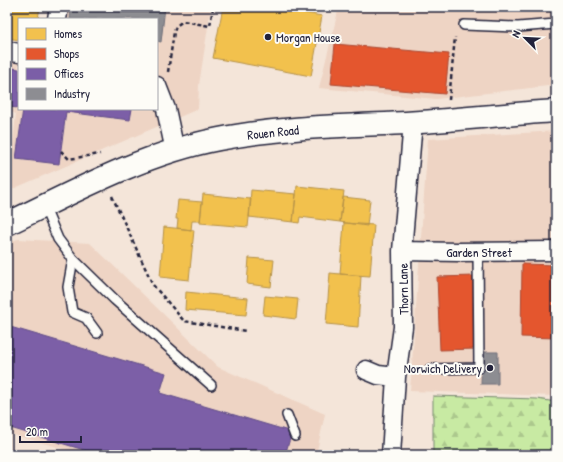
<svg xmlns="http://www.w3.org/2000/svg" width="563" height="462" font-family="'Patrick Hand',sans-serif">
<defs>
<pattern id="forest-firs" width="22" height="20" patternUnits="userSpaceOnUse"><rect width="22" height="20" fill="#c8eaa3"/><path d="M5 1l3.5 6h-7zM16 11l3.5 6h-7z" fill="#acc88d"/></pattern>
</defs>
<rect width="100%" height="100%" fill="#f4e5d9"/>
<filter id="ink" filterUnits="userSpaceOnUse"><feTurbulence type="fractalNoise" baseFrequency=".025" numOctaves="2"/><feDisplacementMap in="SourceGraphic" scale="8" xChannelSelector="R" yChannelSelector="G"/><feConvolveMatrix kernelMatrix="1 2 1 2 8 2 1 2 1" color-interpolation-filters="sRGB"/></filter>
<g filter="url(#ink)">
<!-- built -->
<path fill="#eed4c4" d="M68,7H211L199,85L198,109L8,191L16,114L7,110V43H19V109H157V19H66Z
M339,7H556V85L436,99L319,88Z
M556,131V396L410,391L428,139Z
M18,239L90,243L218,367L325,414L316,455H86L7,433V243Z"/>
<!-- forest -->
<path fill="url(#forest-firs)" stroke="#75866f" d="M433,396L537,399L556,402V450L433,452Z"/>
<!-- homes -->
<path fill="#f2c14e" stroke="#b49148" d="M7,7H40L38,19H19V40L7,38Z
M223,7H271L322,16L311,76L213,58Z
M297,186L344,191L340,222L300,217L299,223L293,222Z
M251,190L296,194L293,222L249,217Z
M203,194L251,199L248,227L200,223Z
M343,197L370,200L367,226L340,222Z
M178,200L202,202L200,221H192L191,230L177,228L178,219H176Z
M344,223L374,225L370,276L340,274Z
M164,227L194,230L189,280L160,277Z
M249,258L274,260L271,287L247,284Z
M330,273L361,276L358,327L326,324Z
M186,292L248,298L246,315L185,310Z
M265,296L298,299L296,319L263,315Z"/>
<!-- shops -->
<path fill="#e4572e" stroke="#aa4732" d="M335,44L449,54L445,94L331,84Z
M522,264L556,265V338L521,337Z
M474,276L476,349L440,350L437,277Z"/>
<!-- offices -->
<path fill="#7b5ea7" stroke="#604c87" d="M7,67L19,69V108L7,107Z
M23,109H132L130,120L66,112L59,164L16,159Z
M7,326L166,373L160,393L292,432L285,455H101L7,427Z"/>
<!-- industry -->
<path fill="#8d8d92" stroke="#6d6d78" d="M71,7H165L161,42L157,41V19H70Z
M482,352H498V384H481Z"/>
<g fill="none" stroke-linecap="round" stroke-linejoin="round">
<defs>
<path id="lane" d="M464,25L518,27L556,24
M44,206L58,239L73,259L115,300L211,385
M73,259L68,287L72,312L86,318L97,333
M430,369L479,368L478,252
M287,415L295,436"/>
<path id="street" d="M57,19L59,7
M7,51L19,53
M157,86L166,109L175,151
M402,251L458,252L556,251
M366,370L378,375L396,377
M391,455L396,377L403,327L402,251L413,122"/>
<path id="secondary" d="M7,224C75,191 145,153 219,139C280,127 344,126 406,123C456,120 506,114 556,111"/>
</defs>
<!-- lane casing -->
<use href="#lane" stroke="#22223b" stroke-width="12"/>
<!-- street casing -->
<use href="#street" stroke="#22223b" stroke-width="21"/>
<!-- secondary casing -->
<use href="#secondary" stroke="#22223b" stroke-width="25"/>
<!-- path -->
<path stroke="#22223b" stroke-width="2.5" stroke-dasharray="4 3" stroke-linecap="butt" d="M168,72L174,32L176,26L183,21L210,26L213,7
M449,100L455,37
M61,151L69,159L100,154
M112,196L153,285L184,321L246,331
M410,452L430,455
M449,455L556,454"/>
<!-- lane -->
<use href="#lane" stroke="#fdfcf7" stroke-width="9"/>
<!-- street -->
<use href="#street" stroke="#fdfcf7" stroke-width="18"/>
<!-- secondary -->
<use href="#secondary" stroke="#fdfcf7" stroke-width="22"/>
</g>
</g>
<!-- markers -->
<g fill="#22223b" stroke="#fdfcf7" stroke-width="1.5">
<circle cx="268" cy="37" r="4"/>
<circle cx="490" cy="368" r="4"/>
</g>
<g text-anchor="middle" stroke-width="4" stroke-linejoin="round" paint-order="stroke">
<!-- poi labels -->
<g font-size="13" fill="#22223b" stroke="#fdfcf7" text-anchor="start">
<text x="276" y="42">Morgan House</text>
<text x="482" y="373" text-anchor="end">Norwich Delivery</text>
</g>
<!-- street labels -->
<g font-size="13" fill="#22223b" stroke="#fdfcf7">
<text transform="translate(273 132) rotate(-6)" y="5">Rouen Road</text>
<text x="479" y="257">Garden Street</text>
<text transform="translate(403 289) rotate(-91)" y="5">Thorn Lane</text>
</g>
</g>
<!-- margin -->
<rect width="563" height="462" fill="none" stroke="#fdfcf7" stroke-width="24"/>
<rect x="12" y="12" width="539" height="438" fill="none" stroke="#22223b" stroke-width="1.5" filter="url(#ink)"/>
<!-- legend -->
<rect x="18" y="18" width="140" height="92" fill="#fdfcf7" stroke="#a5a5ac"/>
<rect x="26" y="28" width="20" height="12" fill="#f2c14e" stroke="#a5a5ac"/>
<text x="54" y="38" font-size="12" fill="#22223b">Homes</text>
<rect x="26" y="48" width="20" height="12" fill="#e4572e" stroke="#a5a5ac"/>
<text x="54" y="58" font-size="12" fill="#22223b">Shops</text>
<rect x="26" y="68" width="20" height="12" fill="#7b5ea7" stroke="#a5a5ac"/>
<text x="54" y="78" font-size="12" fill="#22223b">Offices</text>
<rect x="26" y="88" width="20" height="12" fill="#8d8d92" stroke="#a5a5ac"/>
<text x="54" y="98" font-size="12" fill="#22223b">Industry</text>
<!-- north arrow -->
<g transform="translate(525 38) rotate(294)" stroke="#fdfcf7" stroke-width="3" paint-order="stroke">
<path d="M0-3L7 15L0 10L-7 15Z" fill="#22223b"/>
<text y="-6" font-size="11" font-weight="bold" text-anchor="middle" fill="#22223b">N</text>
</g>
<!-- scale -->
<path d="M20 436v6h61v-6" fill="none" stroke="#22223b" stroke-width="2"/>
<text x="26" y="436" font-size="12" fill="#22223b" stroke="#fdfcf7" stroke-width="3" paint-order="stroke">20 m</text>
</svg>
